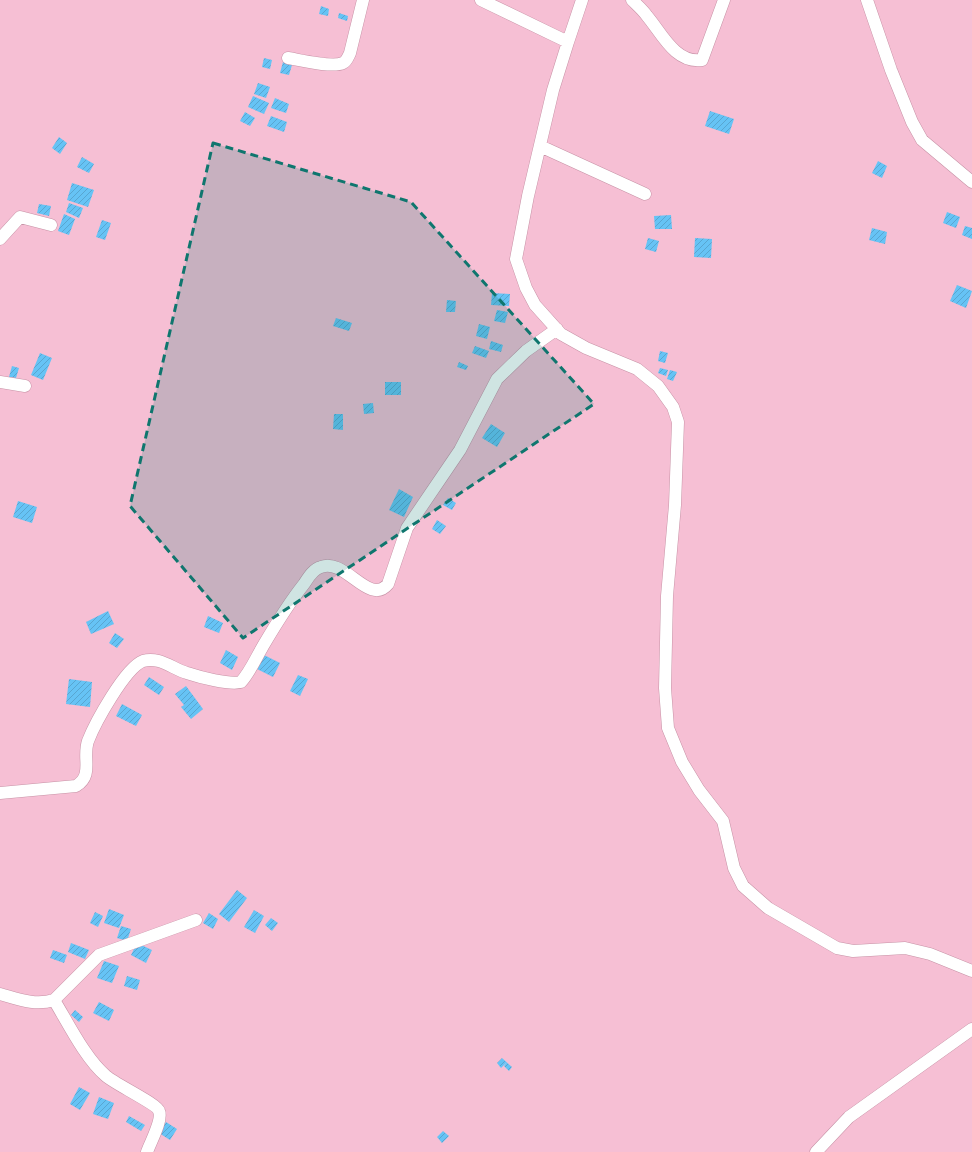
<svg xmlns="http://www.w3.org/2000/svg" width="972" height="1152" font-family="Helvetica,sans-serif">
<defs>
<pattern id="building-hatch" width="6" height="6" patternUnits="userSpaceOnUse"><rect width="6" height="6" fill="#66c3f5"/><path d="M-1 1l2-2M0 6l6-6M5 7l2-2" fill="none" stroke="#58a6d1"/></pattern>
</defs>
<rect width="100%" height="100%" fill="#f6bfd4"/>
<!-- building -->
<path fill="url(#building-hatch)" d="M321,6L329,9L328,16L319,14Z
M339,13L348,16L347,21L338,18Z
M264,58L272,60L270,69L262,67Z
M283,62L292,65L289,75L280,73Z
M258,83L270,87L266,98L254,94Z
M253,96L269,103L264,114L248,107Z
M275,98L289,104L286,113L271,108Z
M710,111L734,119L729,134L705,126Z
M245,112L255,118L250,126L240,121Z
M271,116L287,122L284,132L267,126Z
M59,137L67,143L60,154L52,148Z
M82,157L94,164L89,173L77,167Z
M878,161L887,166L882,178L872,173Z
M72,183L94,190L88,207L67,200Z
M69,203L83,208L79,218L66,212Z
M39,204L51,206L49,216L37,213Z
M947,212L960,217L956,228L943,223Z
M64,214L75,219L69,235L58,231Z
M671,215L672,229H655L654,216Z
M102,220L111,223L105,240L96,237Z
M965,226L972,228V239L962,235Z
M872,228L887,232L885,244L869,240Z
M648,238L659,241L656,252L645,249Z
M695,238L712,239L711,258L694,257Z
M957,285L972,291L966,308L950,301Z
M492,293L510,294L509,306L491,305Z
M447,300L456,301L455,312H446Z
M497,310L508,312L505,323L494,321Z
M336,318L352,323L349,331L333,326Z
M479,324L490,327L487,339L476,336Z
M491,341L503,345L501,352L489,349Z
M475,346L489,351L486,358L472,353Z
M660,351L668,353L665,363L658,361Z
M40,353L52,358L43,380L31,375Z
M459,362L468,366L466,370L457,367Z
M12,366L19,368L16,378L9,377Z
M660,368L668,370L666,376L658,373Z
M670,370L677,372L673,381L667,379Z
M385,382H401V395H385Z
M373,403L374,413L364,414L363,404Z
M334,414H343V430L333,429Z
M491,424L505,433L497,447L482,438Z
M399,489L413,497L404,517L389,510Z
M448,498L456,503L452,510L443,505Z
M18,501L37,507L32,523L13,517Z
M437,520L446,526L440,534L432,529Z
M108,611L114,624L91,634L86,622Z
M208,616L223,623L219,633L204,627Z
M115,633L124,639L117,648L109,643Z
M226,650L238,657L232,670L220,663Z
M264,655L280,663L273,677L257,669Z
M298,675L308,679L300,696L290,691Z
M149,677L164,687L159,695L144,685Z
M69,679L92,682L90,707L66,704Z
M186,686L203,709L191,719L181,707L184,705L175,694Z
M122,704L142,715L136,726L116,716Z
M237,890L247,898L229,922L219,914Z
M109,909L124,915L119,928L104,923Z
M254,910L264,916L255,933L244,927Z
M95,912L103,916L98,927L90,923Z
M209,913L218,919L213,929L203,923Z
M271,918L278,923L272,931L265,925Z
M121,926L131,929L127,941L117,938Z
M71,943L89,950L85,959L68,952Z
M137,943L152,950L146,963L131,955Z
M53,950L67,955L64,963L50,958Z
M104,961L119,966L112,983L97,978Z
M127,976L140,980L137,990L124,986Z
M99,1002L114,1010L109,1021L93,1013Z
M75,1010L83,1017L79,1022L71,1015Z
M502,1058L512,1067L509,1071L504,1066L507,1062L501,1068L497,1063Z
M79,1087L90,1093L80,1110L70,1104Z
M99,1097L114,1103L108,1119L93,1114Z
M129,1116L145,1125L141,1131L126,1122Z
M166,1122L177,1129L170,1140L159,1133Z
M443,1131L449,1136L442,1143L437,1137Z"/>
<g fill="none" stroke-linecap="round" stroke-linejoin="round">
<defs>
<path id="street" d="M481,0L568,42L553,90L528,196L516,259L526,288L535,305L561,334L586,348L637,369L658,386L673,407L678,422L675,505L667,596L665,688L668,728L682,762L699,790L723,821L734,868L743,886L768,908L837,948L853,951L905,948L930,954L972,971
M632,0C637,5 643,10 647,16C661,32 675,64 702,60L724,0
M867,0L891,70L912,122L922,140L972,182
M568,42L582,0
M288,58C300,60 332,68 343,63C347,61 348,57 350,53L363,0
M540,146L645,194
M0,239L20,217L51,225
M0,382L25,386
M0,793L76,786C94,775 82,758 88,741C95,723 125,668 143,661C159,656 173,669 187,673C199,677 229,685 241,682C250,672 256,658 263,646C276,624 288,604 304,584C308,578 313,569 321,567C345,557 369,607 388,584L407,528L460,450L497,379L526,351L557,329
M0,994C18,999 35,1006 54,1000L99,955L196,920
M54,1000C68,1023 85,1058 106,1076C115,1084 157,1104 159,1111C163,1120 150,1143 147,1152
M816,1152L849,1117L972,1029"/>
</defs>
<!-- street casing -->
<use href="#street" stroke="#c792a6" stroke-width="13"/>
<!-- street -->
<use href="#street" stroke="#fff" stroke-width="12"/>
</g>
<!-- marked area -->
<path fill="#0f766e" fill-opacity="0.2" stroke="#0f766e" stroke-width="3" stroke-dasharray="8 5" stroke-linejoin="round" d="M213,143L411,202L594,404L243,638L130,506Z"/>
</svg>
